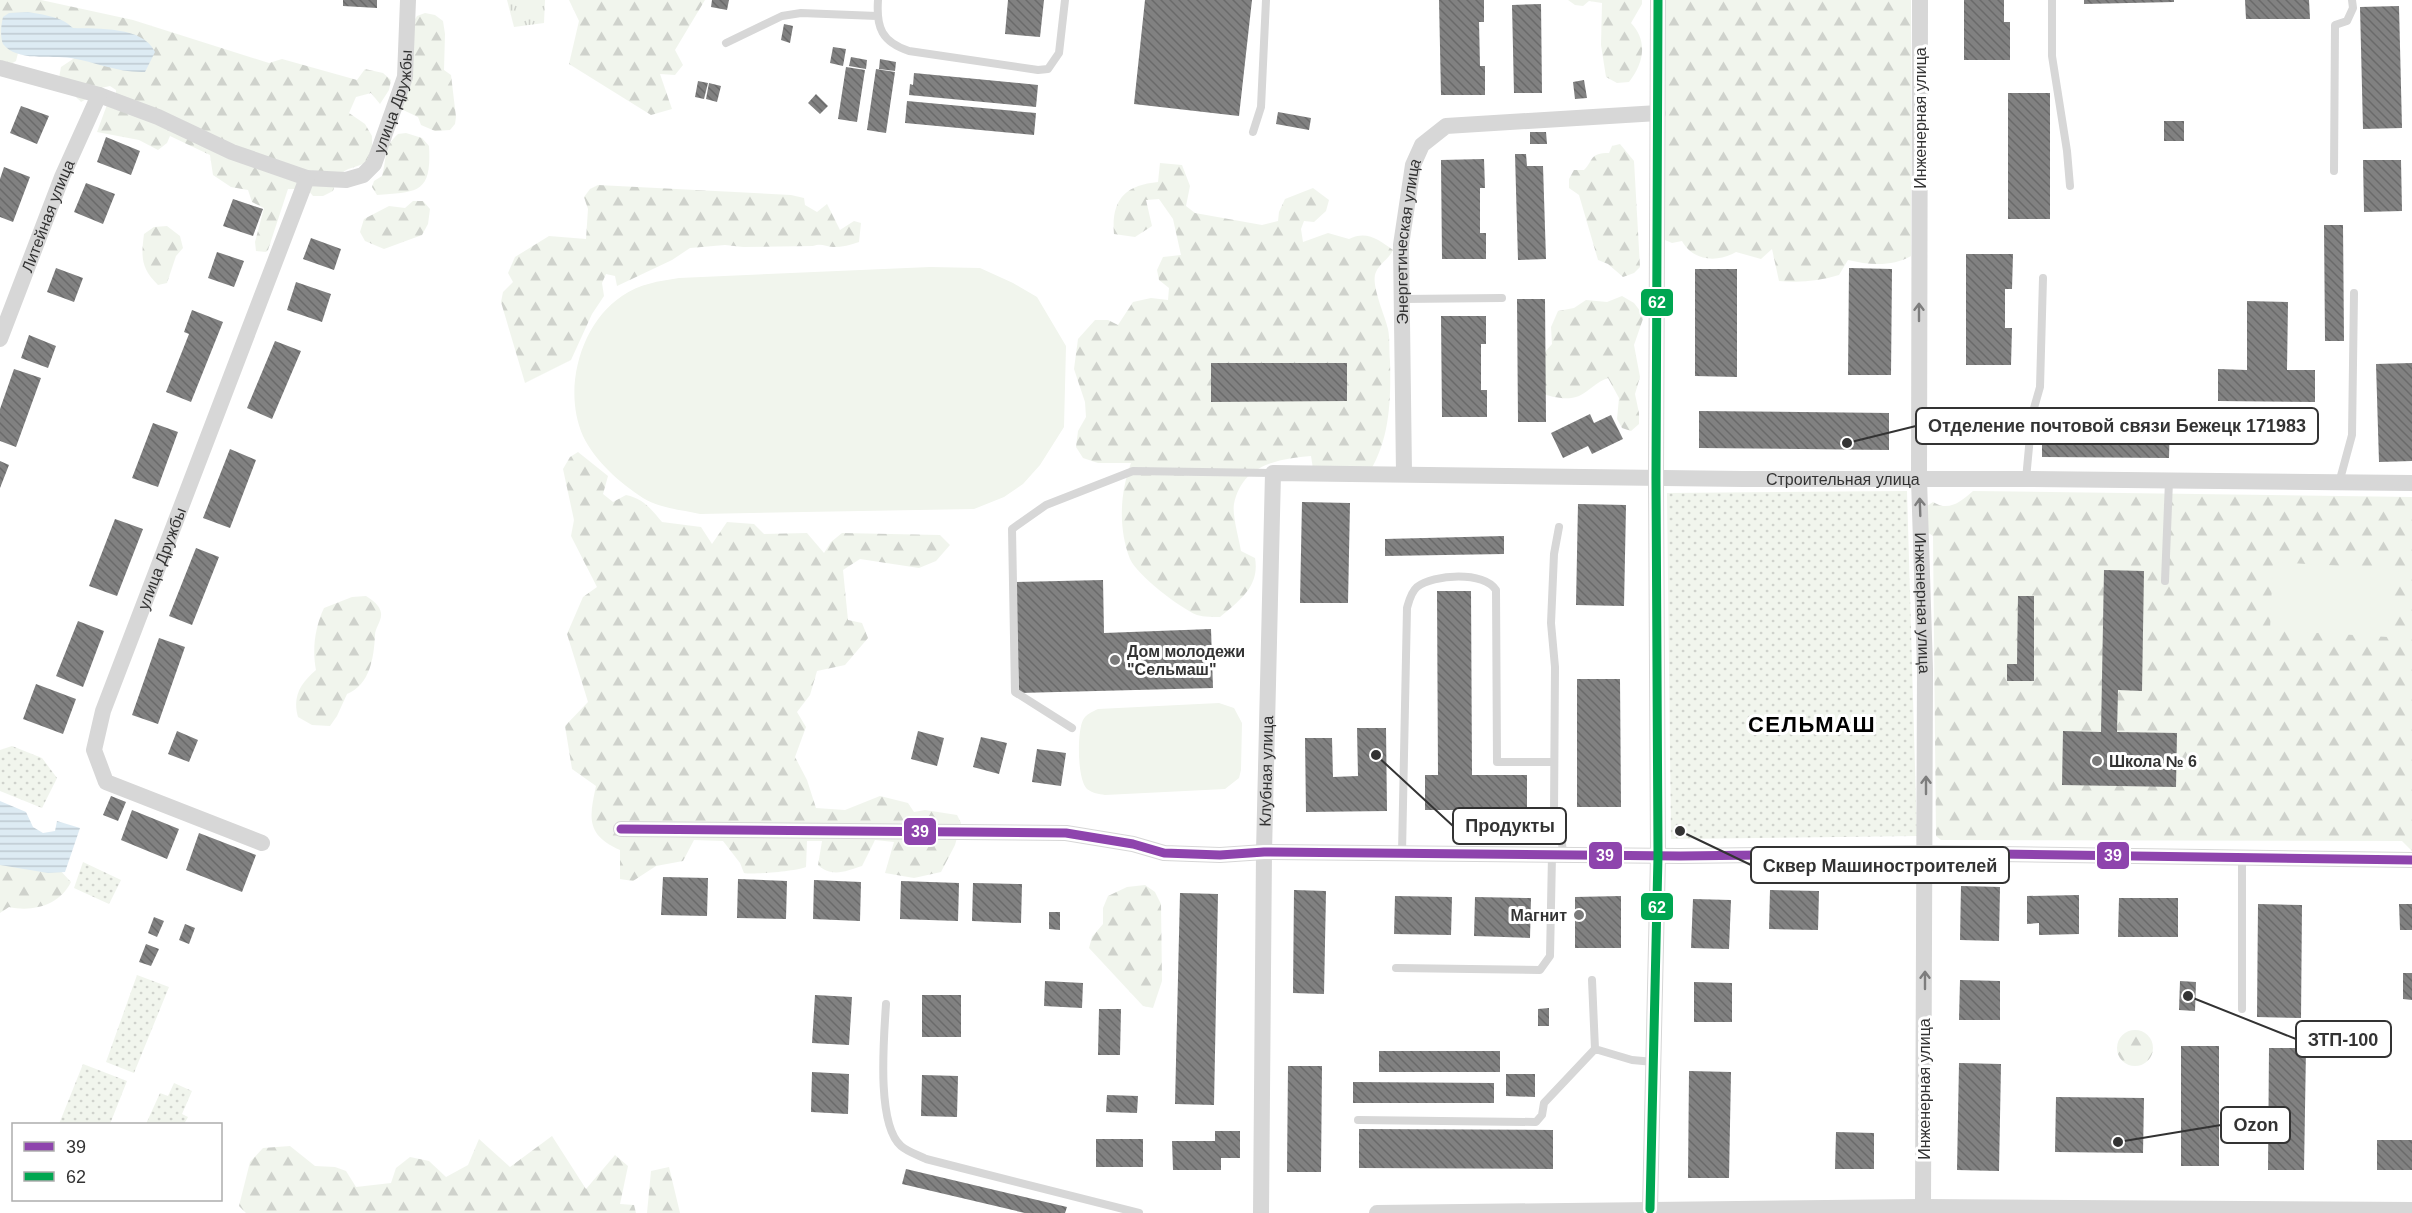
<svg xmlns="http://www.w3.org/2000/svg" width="2412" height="1213" font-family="Helvetica,sans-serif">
<defs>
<pattern id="grass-tufts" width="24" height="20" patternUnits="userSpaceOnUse" patternTransform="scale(1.5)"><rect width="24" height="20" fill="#f1f5ed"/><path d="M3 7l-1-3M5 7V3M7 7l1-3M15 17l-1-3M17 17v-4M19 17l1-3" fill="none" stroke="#cfd2cc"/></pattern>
<pattern id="forest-firs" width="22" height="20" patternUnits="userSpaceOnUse" patternTransform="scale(1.5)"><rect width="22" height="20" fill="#f1f5ed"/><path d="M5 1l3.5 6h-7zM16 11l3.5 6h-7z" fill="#cfd2cc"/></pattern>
<pattern id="park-dots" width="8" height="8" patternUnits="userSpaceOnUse" patternTransform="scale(1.5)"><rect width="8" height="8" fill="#f1f5ed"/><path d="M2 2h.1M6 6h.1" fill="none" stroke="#cfd2cc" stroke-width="1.8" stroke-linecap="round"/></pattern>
<pattern id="water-rules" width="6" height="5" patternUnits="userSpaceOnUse" patternTransform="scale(1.5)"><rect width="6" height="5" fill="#ddebf3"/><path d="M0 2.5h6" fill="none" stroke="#becad1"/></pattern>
<pattern id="building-back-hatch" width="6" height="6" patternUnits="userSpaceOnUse" patternTransform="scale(1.5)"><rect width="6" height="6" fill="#818181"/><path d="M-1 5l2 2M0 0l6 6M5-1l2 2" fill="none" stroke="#6a6a6a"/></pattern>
</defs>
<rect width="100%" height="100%" fill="#fff"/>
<!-- grass -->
<path fill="url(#grass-tufts)" d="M507,0H545L544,23L514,27Z"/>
<!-- forest -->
<path fill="url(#forest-firs)" d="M0,0H41L133,20L269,63L282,59L357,80L365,69L383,73L391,80L389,90L380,104L371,93L356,97L349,113L365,124L372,136V147L366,163C345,171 341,167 333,191L323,196H313L307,189H288L268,250L266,252L256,251L255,242L264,208L252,202L248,190L231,187L213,175L210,155L170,136L167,143L158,150L139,140L97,132L108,102L116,98V90L110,86L96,89L90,97L81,102L59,78L61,67L79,55L124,68H142L140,61L145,53L146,46L140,40L69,30L56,22L43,19L15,17L9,27L11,36L19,49L16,61L0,70Z
M569,0H705L675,50L683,65L675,75L660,74L672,109L651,115L569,64L579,21Z
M1568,0H1642V4L1631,23C1648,41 1644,63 1629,82L1617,83L1606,77L1601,45L1602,3L1589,1L1583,6L1575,5Z
M1665,0H1911V256C1892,267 1869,265 1848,260L1839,275C1819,281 1800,283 1779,281L1772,249L1761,259L1736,252C1717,263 1693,261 1682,241L1672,243L1665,240Z
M425,13L435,15L443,21L445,34L444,70L451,75L456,117L455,124L450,130L435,131L421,125L418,117L401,109L412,24L417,16Z
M406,133L422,138L429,146C432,194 417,192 377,195L372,187L374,181L382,176C387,160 383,147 398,134Z
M1620,144L1634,161L1640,267L1634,273L1623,277L1608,264L1598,260L1579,195L1569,188V179L1574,170H1584C1594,160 1589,153 1609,153L1612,146Z
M1160,163L1182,165L1190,186L1186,206L1195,213L1262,225L1278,221L1279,212L1285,199L1313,188L1329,200L1326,211L1314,222L1304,221L1301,229L1303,242L1328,233L1349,239C1367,230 1379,240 1393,250C1389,259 1380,263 1376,272C1370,284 1385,315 1388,329C1390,339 1389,351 1390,361C1391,402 1390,441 1367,476L1313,469L1311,456C1277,459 1242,465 1234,504C1232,515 1239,539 1241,551L1255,558C1260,586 1240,600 1220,617C1213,617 1204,617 1197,615C1180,608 1137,575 1130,559C1118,528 1120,493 1131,463H1098L1083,458L1076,447L1078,431L1086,417L1085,402L1074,369L1078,339L1095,320H1108L1118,325L1133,302L1151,298L1168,300L1169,288L1159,280L1157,270L1163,257L1181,255L1173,219L1159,199L1146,200L1152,226L1135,237L1114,234C1111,200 1125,185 1158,182Z
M598,185L791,195L804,198L805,205L817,212L827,204L840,230L854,221L861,223L859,242C851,245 842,247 833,247C825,246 821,243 813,246L743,247L725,245L690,248L672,260L617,286L615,276L606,274L602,283L604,296L592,314L571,360L525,383L501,302L503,292L513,282L508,273L515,257L549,236L586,239L588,209L584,197L590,189Z
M413,201H423L430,209L428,224L422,235L384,249L365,241L360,232L364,219L389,206L405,208Z
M167,226L180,236L183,248L176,256L167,283L158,285C141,268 141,258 144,234L154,227Z
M1622,296L1634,303L1644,316L1634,345L1640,377L1635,394L1639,413V424L1631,431L1622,428L1617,419L1619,398L1608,378C1596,382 1589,391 1579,396C1567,401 1552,397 1540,393L1536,362L1552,344L1551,327L1558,311L1574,308L1586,300L1607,302Z
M578,452L608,476L603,494L613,502L626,495C644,499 651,509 662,522L701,527L712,544L727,522L754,524L764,534L807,533L824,553L831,542L842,533L940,535L950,545L936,561L919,568L860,559L843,570L848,620L862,623L868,638L845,665L817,671L810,695L797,712L806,727L795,757L807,780L816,808L845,810L880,796L908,803L914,812L925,810L957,815L961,823L955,845L941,872L914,878L885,873L894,842L875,840L862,866C846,871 832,878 818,865L822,841H807L806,867C797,871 753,875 744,873L740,863L723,841L694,840L683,861L656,866L633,881L620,879V850C586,835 589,818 596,786L572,769L565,726L588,702L567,634L583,597L597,587L571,536L574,520L563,469L570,457Z
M1973,491L2412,497V851L2402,841L1941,840L1936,836L1933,536L1926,531L1924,508L1933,502C1949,512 1960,502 1973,491Z
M366,596C372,600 380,605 381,613C382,621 375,628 375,635C374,657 370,685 347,694L337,716L330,726L312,725L298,717C292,696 301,683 316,670C312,649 315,627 324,608L352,597Z
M0,849L57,867L71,882C59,906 32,912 9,907L0,913Z
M1145,885L1155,892L1161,904L1162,981L1153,1008L1143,1006L1089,948L1092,937L1103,924V908L1108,896L1127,887Z
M2117 1048a18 18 0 1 1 36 0a18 18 0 1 1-36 0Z
M552,1136L586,1189L615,1155L628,1166L620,1204L634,1205L636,1213H246L239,1206L250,1162L263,1148L290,1146L315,1166L335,1167L346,1171L356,1187L391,1183L396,1168L410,1157L429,1161L446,1177L468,1165L479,1139L510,1167Z
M669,1167L680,1213H647L651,1171Z"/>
<!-- park -->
<path fill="url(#park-dots)" d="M1907,491L1917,836L1671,839L1667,493Z
M12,746L42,758L57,778L42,808L0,791V750Z
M83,862L121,880L109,904L74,888Z
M137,975L169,987L134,1073L106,1062Z
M83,1064L127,1081L110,1124H59Z
M174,1083L192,1091L182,1114L188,1117L184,1124H146L160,1093L168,1096Z"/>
<!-- pitch -->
<path fill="#f1f5ed" d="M930,267L980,268L1013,283L1037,297L1066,346L1064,427L1040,465L1023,484L1004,497L974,509L700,514C682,510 659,508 643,498C620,483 595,461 583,436C562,389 581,323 622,296C639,284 659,281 679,278Z
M2273,562L2391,569L2388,637L2270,630Z
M1219,703L1234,708L1242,723L1241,770L1239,778L1225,789L1105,795C1099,794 1092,793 1087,789C1077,779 1077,732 1083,720C1086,714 1092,712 1098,709Z"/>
<!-- water -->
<path fill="url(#water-rules)" d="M28,12C43,15 61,16 73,28C98,29 143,26 155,52L145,72C118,73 96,62 71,58C50,55 17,62 3,44C0,37 1,25 3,17L9,13Z
M0,801L26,812L33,827L43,833L55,831L57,821L80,828L65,872L48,873L0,865Z"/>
<!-- building -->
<path fill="url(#building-back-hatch)" d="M343,0H377V8L343,6Z
M712,0H729L727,10L711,7Z
M1008,0H1044L1040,37L1005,34Z
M1145,0H1252L1239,116L1134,104Z
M1439,0H1484V22H1479L1480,66H1485V95H1441Z
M1964,0H2004V22H2010V60H1964Z
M2084,0H2174V2L2084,4Z
M2245,0H2309L2310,19H2246Z
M1541,4L1542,93H1514L1512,5Z
M2399,6L2402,128L2363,129L2360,7Z
M784,24L793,26L790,43L781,40Z
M833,47L846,49L843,66L830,63Z
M851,57L867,60L866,69L849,66Z
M880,59L896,62L895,71L879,69Z
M846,67L865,70L857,122L838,119Z
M876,69L895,72L886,133L867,130Z
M914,73L1038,85L1036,107L909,95L910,84L913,85Z
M1584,80L1587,98L1575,99L1573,82Z
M698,81L708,83L704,99L695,97Z
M709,83L721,86L717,102L706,99Z
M2008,93H2050V219H2008Z
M816,94L828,106L820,114L808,103Z
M907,101L1036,113L1034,135L905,123Z
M21,106L49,116L37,144L10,133Z
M1278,112L1311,118L1309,130L1276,124Z
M2164,121H2184V141H2164Z
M1530,132H1546L1547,144H1530Z
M106,137L140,151L131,175L97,162Z
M1515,154H1526L1527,166H1543L1546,259L1518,260Z
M1484,159L1485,188H1480V233H1486V259H1442L1441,160Z
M2363,160H2401L2402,211L2364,212Z
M4,167L30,177L13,222L0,217V179Z
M86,183L115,194L103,224L74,212Z
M233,199L263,209L253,236L223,226Z
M2324,225H2343L2344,341H2325Z
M311,238L341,249L334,270L303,259Z
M217,252L244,261L234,287L208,278Z
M1966,254H2013L2012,289H2005V328H2012L2011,365H1966Z
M56,268L83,278L74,302L47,292Z
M1849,268L1892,269L1891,375H1848Z
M1695,269H1737V377L1695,376Z
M296,282L331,294L322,322L287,310Z
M1517,299H1545L1546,422H1518Z
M2247,301L2288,302L2287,370H2315V402L2218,401V369L2247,370Z
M192,310L223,322L191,402L166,392L189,334L184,332Z
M1441,316H1486V344H1481V390H1487V417H1442Z
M29,335L56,346L48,368L21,358Z
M275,341L301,351L272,419L247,408Z
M1211,363H1347V401L1211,402Z
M2412,363V461L2379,462L2376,364Z
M14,369L41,378L16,447L0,441V409Z
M1699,411L1889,413V450L1699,448Z
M1590,414L1594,423L1611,415L1623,439L1592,454L1588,446L1563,458L1551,433Z
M2042,416L2170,417L2169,458L2042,457Z
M153,423L178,432L158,487L132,478Z
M230,449L256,460L230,528L203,518Z
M0,461L9,465L0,488Z
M1302,502L1350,503L1348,603H1300Z
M1578,504L1626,505L1624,606L1576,605Z
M115,519L143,529L117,596L89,586Z
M1504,536V554L1385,556V539Z
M196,548L219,557L192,625L169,616Z
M2104,570L2144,571L2142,691L2118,690L2117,732L2177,733L2176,787L2062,785L2063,731L2101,732Z
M1103,580L1104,633L1211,629L1213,688L1019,693L1015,582Z
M1437,591H1471L1472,775H1527V810H1425V775H1438Z
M2018,596H2034V681H2007V664H2017Z
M78,621L104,631L83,687L56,676Z
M159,638L185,647L158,724L132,715Z
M1577,679H1620L1621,807H1577Z
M36,684L76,699L63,734L23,719Z
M1357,728H1386L1387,811L1306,812L1305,738H1332L1333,777L1358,776Z
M177,731L198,740L189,762L168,754Z
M918,731L944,738L937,766L911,759Z
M981,737L1007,743L999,774L973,767Z
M1037,749L1066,753L1061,786L1032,782Z
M111,796L126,802L118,821L103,815Z
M132,810L179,829L167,859L121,840Z
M199,833L256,855L242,892L186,870Z
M663,877L708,878L707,916L661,915Z
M738,879L787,881L786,919L737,918Z
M814,880L861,882L860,921L813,919Z
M901,881L959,883L958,921L900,919Z
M973,883L1022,884L1021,923L972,921Z
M1961,886L2000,887L1999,941L1960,940Z
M1294,890L1326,891L1324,994L1293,993Z
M1770,890L1819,891L1818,930L1769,929Z
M1180,893L1218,894L1214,1105L1175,1104Z
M2079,895V934L2039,935V923L2027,924V896Z
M1395,896L1452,897L1451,935L1394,934Z
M1621,896V948H1575V897Z
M1475,897L1531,898L1530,938L1474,936Z
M2119,898H2178V937H2118Z
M1693,899L1731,900L1729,949L1691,948Z
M2258,904L2302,905L2301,1018L2257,1017Z
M2399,904H2412V930H2400Z
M1049,912H1060V930L1049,929Z
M154,917L164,921L157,937L148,933Z
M185,924L195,928L189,944L179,940Z
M146,944L159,949L151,966L139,962Z
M2403,973H2412V1000L2403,999Z
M1960,980L2000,981V1020H1959Z
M1045,981L1083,983L1082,1008L1044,1006Z
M2180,981L2196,982L2195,1011L2179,1010Z
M1694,982L1732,983V1022H1694Z
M815,995L852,997L849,1045L812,1043Z
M922,995H961V1037H922Z
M1549,1008V1026H1538V1009Z
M1099,1009H1121L1120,1055H1098Z
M2181,1046H2219V1166H2181Z
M2269,1048H2306L2304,1170H2268Z
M1379,1051H1500V1072H1379Z
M1959,1063L2001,1064L1999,1171L1957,1170Z
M1288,1066H1322L1321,1172H1287Z
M1689,1071L1731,1072L1729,1178H1688Z
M812,1072L849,1074L848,1114L811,1112Z
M1506,1074H1535V1097L1506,1096Z
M922,1075L958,1076L957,1117L921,1116Z
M1353,1082L1494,1083V1103H1353Z
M1107,1095L1138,1096L1137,1113L1106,1112Z
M2056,1097L2144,1098L2143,1153L2055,1152Z
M1359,1129L1553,1130V1169L1359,1168Z
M1215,1131H1240V1158H1221V1170H1173L1172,1141H1215Z
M1836,1132L1874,1133V1169H1835Z
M1096,1139H1143V1167H1096Z
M2377,1140H2412V1170H2377Z
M906,1169L1067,1207L1065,1213H1025L902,1184Z"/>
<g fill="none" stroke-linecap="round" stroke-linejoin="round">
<!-- lane -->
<path stroke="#d7d7d7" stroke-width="8" d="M878,0C876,28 882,42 909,51L1038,70L1048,69L1059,53L1065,0
M2052,0V56L2067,151L2070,186
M726,43L782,16L801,13L877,16
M1253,132L1261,107L1266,0
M2334,171L2335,25L2347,21L2353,8L2352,0
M1402,299L1502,298
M2026,479L2032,415L2040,387L2043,278
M2339,483L2352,435L2354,293
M1559,527L1554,554L1551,623L1555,667L1554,814L1561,831L1563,855
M2165,581L2169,481
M1072,728L1015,692L1012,529L1046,505L1133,471L1273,473
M1402,853L1407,608C1409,601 1411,592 1417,587C1433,574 1485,571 1496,590L1497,762H1553
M1396,968L1540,970L1550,956L1552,855
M1592,980L1595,1049L1632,1060L1654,1062
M886,1004C884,1037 876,1124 901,1146C908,1152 918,1155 926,1159L1139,1213
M2242,1009V859
M1358,1120L1536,1122L1542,1115L1544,1103L1595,1049"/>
<!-- street -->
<g stroke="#d7d7d7" stroke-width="16">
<path id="s1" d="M1920,0L1919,479L1925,669L1923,1207"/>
<path id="s2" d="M0,68L99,95L158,117L232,152L307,178L346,180L363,175L374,164L405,77L408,0"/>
<path id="s3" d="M0,339L62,177L99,95"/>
<path id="s4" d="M1404,473L1401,245L1413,165L1422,145L1446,126L1658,113"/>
<path d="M621,829L1066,833L1133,844L1164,853L1220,855L1264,852L1680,856L1926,853L2412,860"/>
<path id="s5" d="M262,843L106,782L94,750L103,711L307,178"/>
<path d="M1650,1209L1658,856L1656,478L1658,0"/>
<path id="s6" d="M1261,1213L1264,852L1273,473L1743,479H2026L2412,483"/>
<path d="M1377,1213L1923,1207L2412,1210"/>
</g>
<defs>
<path id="bus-1" d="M621,829L1066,833L1133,844L1164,853L1220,855L1264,852L1680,856L1926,853L2412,860"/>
<path id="bus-2" d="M1650,1209L1658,856L1656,478L1658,0"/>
</defs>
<!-- bus-1 casing -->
<use href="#bus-1" stroke="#fff" stroke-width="14"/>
<!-- bus-2 casing -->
<use href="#bus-2" stroke="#fff" stroke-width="14"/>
<!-- bus-1 -->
<use href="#bus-1" stroke="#8e44ad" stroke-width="9"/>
<!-- bus-2 -->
<use href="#bus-2" stroke="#00a651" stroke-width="9"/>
</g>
<!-- one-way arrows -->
<defs><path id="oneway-shaft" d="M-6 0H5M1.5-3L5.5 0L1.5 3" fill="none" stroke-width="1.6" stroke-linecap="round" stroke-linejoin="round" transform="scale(1.5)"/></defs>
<g stroke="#7d7d7d">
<use href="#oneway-shaft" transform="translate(1919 312) rotate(-90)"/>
<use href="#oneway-shaft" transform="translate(1920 507) rotate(-92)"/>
<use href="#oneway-shaft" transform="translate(1926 785) rotate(-90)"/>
<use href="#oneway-shaft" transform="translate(1925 980) rotate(-90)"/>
</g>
<!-- markers -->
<g fill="#7a7a7a" stroke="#fff" stroke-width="2">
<circle cx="1115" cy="660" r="6"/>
<circle cx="2097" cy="761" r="6"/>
<circle cx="1579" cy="915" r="6"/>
</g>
<g text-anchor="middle" stroke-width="6" stroke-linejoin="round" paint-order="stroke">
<!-- street labels -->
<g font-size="16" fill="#333" stroke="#fff">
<text dy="6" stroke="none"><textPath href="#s2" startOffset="465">улица Дружбы</textPath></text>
<text transform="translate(1920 118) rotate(-90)" y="6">Инженерная улица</text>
<text dy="6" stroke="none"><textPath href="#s3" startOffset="132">Литейная улица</textPath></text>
<text dy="6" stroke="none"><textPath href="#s4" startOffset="232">Энергетическая улица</textPath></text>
<text dy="6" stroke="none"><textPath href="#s6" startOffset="1310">Строительная улица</textPath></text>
<text dy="6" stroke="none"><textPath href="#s5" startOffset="405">улица Дружбы</textPath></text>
<text dy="6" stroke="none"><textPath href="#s1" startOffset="603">Инженерная улица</textPath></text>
<text dy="6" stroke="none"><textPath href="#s6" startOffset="442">Клубная улица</textPath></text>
<text transform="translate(1924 1089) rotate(-90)" y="6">Инженерная улица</text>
</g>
<!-- poi labels -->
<g font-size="16" font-weight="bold" fill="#333" stroke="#fff" text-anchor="start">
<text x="1127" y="657">Дом молодежи<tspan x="1127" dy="18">"Сельмаш"</tspan></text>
<text x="2109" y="767">Школа № 6</text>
<text x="1567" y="921" text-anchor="end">Магнит</text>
</g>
<!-- district labels -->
<g font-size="22" font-weight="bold" letter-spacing="1.5" fill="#000" stroke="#fff">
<text x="1812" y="732">СЕЛЬМАШ</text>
</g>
</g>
<!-- callouts -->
<path fill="none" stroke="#333" stroke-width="2" d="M1847 443L1916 426M1376 755L1453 826M1680 831L1751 865M2188 996L2296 1039M2118 1142L2221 1125"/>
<g fill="#333" stroke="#fff" stroke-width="2">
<circle cx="1847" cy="443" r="6"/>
<circle cx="1376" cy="755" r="6"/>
<circle cx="1680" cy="831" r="6"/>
<circle cx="2188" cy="996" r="6"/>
<circle cx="2118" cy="1142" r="6"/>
</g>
<g fill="#fff" stroke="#333" stroke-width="2">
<rect x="1916" y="408" width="402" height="36" rx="6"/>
<rect x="1453" y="808" width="113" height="36" rx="6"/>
<rect x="1751" y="847" width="258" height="36" rx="6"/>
<rect x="2296" y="1021" width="95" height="36" rx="6"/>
<rect x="2221" y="1107" width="69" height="36" rx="6"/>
</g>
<g font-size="18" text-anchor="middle" font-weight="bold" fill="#333">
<text x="2117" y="432">Отделение почтовой связи Бежецк 171983</text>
<text x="1510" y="832">Продукты</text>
<text x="1880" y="872">Сквер Машиностроителей</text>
<text x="2343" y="1046">ЗТП-100</text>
<text x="2256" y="1131">Ozon</text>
</g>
<g stroke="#fff" stroke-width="2">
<rect x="1640" y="288" width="34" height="29" rx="6" fill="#00a651"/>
<rect x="903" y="817" width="34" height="29" rx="6" fill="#8e44ad"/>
<rect x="1588" y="841" width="35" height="29" rx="6" fill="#8e44ad"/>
<rect x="2096" y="841" width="34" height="29" rx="6" fill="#8e44ad"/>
<rect x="1640" y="892" width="34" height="29" rx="6" fill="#00a651"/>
</g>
<g font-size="16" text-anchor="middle" font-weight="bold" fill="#fff">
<text x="1657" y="308">62</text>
<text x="920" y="837">39</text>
<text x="1605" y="861">39</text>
<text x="2113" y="861">39</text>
<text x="1657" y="913">62</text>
</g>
<!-- legend -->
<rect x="12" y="1123" width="210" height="78" fill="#ffffff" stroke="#adadad" stroke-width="1.5"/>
<rect x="24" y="1142" width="30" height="9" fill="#8e44ad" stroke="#adadad" stroke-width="1.5"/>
<text x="66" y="1153" font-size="18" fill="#333333">39</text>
<rect x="24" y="1172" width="30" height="9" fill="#00a651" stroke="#adadad" stroke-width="1.5"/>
<text x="66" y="1183" font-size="18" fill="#333333">62</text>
</svg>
